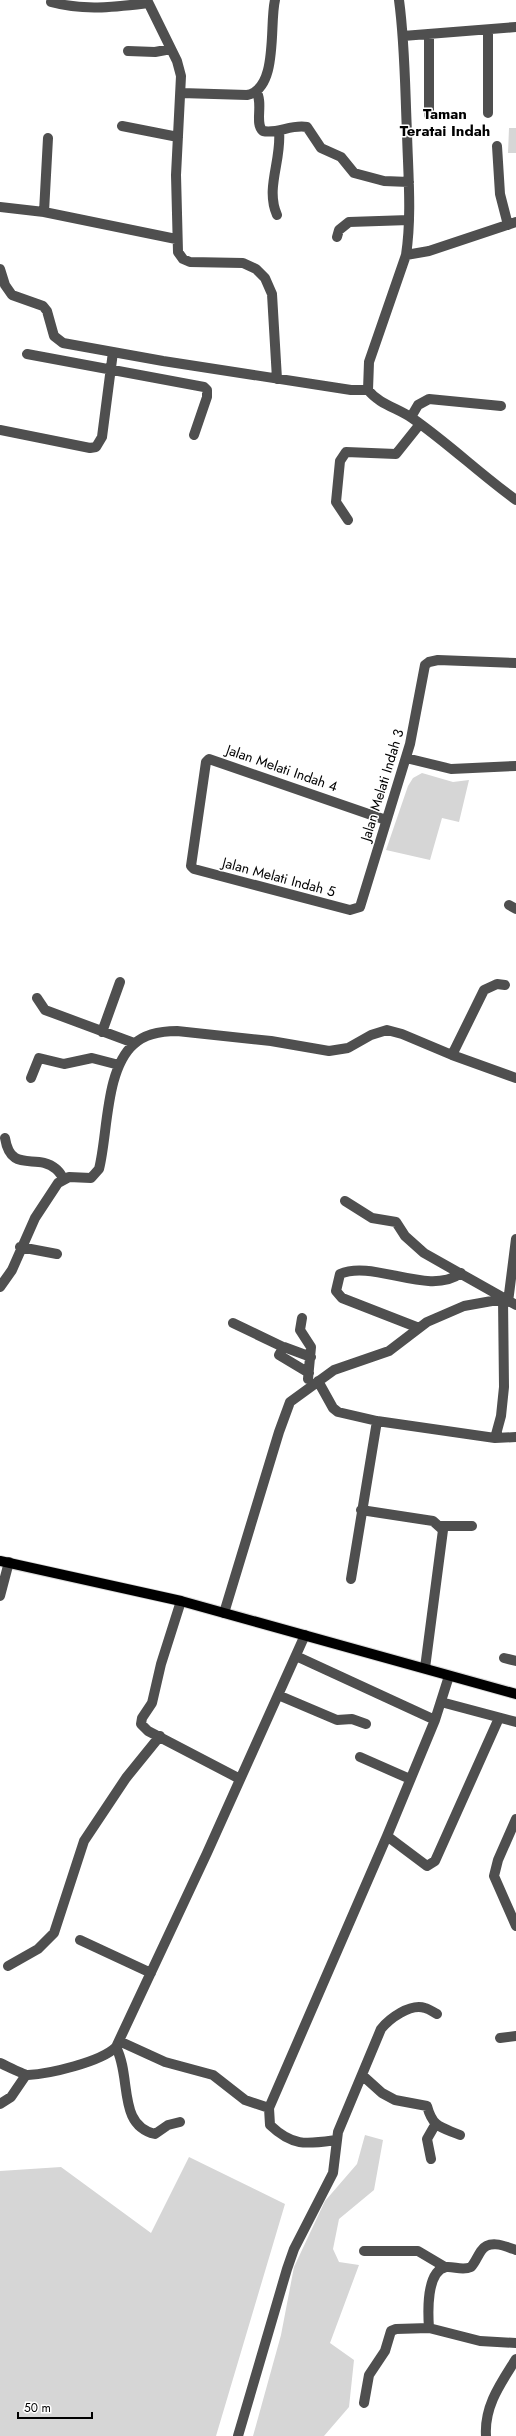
<svg xmlns="http://www.w3.org/2000/svg" width="516" height="2436" font-family="Jost,sans-serif">
<rect width="100%" height="100%" fill="#fff"/>
<!-- green -->
<path fill="#d6d6d6" d="M509,128H516V153H508Z
M422,773L453,782L469,780L459,822L442,818L430,860L386,850L408,786L413,778Z
M365,2135L383,2140L374,2190L339,2219L333,2249L339,2262L359,2265L330,2343L354,2360L349,2407L324,2436H253L281,2335L294,2267L325,2201L357,2164Z
M189,2157L285,2204L216,2436H0V2171L61,2167L151,2233Z"/>
<g fill="none" stroke-linecap="round" stroke-linejoin="round">
<defs>
<path id="major" d="M0,1561L181,1601L516,1694"/>
</defs>
<!-- major casing -->
<use href="#major" stroke="#dbdbdb" stroke-width="12"/>
<!-- minor -->
<path stroke="#4f4f4f" stroke-width="10" d="M147,0L177,61L181,76L176,175L178,252L183,259L190,262L243,263L256,269L265,278L272,294L277,379
M399,0C405,44 405,89 407,133C408,173 412,215 406,255L369,362L368,390C379,404 397,408 412,418C448,443 480,474 516,500
M51,2C84,11 114,7 148,3
M488,30V113
M403,36L516,27
M128,51L155,52L171,49
M256,91C264,103 254,124 263,131C278,134 291,124 307,127L321,148L341,157L354,173L384,181L409,182
M181,93L247,95C279,89 269,24 275,0
M429,115V35
M122,126L178,137
M497,146L500,194L508,225
M0,207L44,212L176,239
M44,212L48,138
M277,215C265,188 282,160 279,131
M337,237L339,230L349,222L409,220
M406,255L429,251L516,222
M0,269L5,285L12,295L43,306L47,311L54,336L63,343L163,361L351,390H368
M27,354L204,387L207,390V397L194,435
M411,417L418,405L429,399L501,406
M0,430L90,448L96,447L102,437L113,352
M348,520L336,502L340,461L346,452L396,454L420,424
M406,758L451,769L516,766
M386,820L209,759L206,762L191,866L194,869L350,910L360,907L410,744L425,665L429,662L438,660L516,663
M509,905L516,909
M37,998L45,1010L134,1043
M102,1032L120,982
M452,1055L484,990L497,984L505,985
M31,1078L39,1058L64,1064L92,1058L119,1065
M5,1138C11,1175 37,1152 56,1169C59,1171 61,1175 64,1179
M345,1201L372,1218L396,1222L405,1236L424,1253L516,1305
M20,1247L57,1254
M0,1287L12,1270L35,1218L58,1183L69,1177L91,1178L99,1169C108,1134 105,1069 134,1044C146,1033 162,1031 177,1031L271,1041L329,1051L348,1048L371,1035L387,1030L402,1034L452,1055L516,1078
M508,1302L516,1239
M302,1318L300,1330L311,1347L308,1379
M233,1323L283,1347
M419,1328L342,1298L336,1291L340,1274C373,1259 429,1297 461,1273
M309,1373L279,1355L284,1347L311,1357
M318,1381L333,1408L338,1412L377,1421L495,1438L501,1416L504,1387L503,1299
M495,1438L516,1437
M361,1510L433,1521L443,1530L425,1668
M441,1526H472
M351,1579L377,1421
M0,1596L9,1562
M181,1601L161,1664L152,1703L142,1718L141,1724L148,1731L240,1779
M224,1613L279,1432L290,1402L334,1370L389,1351L427,1322L464,1306L503,1299
M296,1656L435,1720
M504,1658L516,1661
M278,1695L337,1720L352,1719L366,1724
M441,1702L516,1722
M360,1757L410,1779
M516,1819L498,1860L494,1876L516,1926
M387,1836L427,1866L435,1861L499,1718
M80,1940L151,1973
M8,1966L38,1949L54,1933L84,1841L126,1778L160,1736
M500,2038L516,2036
M119,2041L165,2062L213,2075L245,2100L269,2108
M116,2047C132,2078 117,2125 155,2134L168,2125L180,2122
M0,2063C5,2065 24,2075 28,2075C49,2074 101,2062 116,2047L207,1853L305,1635
M362,2075L382,2093L395,2100L427,2106C433,2128 441,2127 460,2135
M0,2104L11,2097L26,2075
M336,2140C307,2144 293,2147 270,2125L269,2108L387,1836L435,1720L449,1676
M431,2159L427,2139L435,2125
M364,2251H418L445,2267
M429,2328C428,2314 426,2271 446,2267C454,2266 462,2271 471,2267C475,2263 477,2257 481,2251C489,2239 505,2246 516,2250
M364,2403L369,2375L385,2351L391,2331L396,2329L429,2328L480,2341L516,2343
M238,2436L287,2269L294,2249L333,2173L338,2132L381,2029C389,2019 410,2003 425,2008C429,2009 433,2012 437,2014
M486,2436C484,2406 501,2383 516,2359"/>
<!-- major -->
<use href="#major" stroke="#000" stroke-width="10"/>
</g>
<g text-anchor="middle" stroke-width="3" stroke-linejoin="round" paint-order="stroke">
<!-- street labels -->
<g font-size="14" fill="#000" stroke="#fff">
<text transform="translate(282 768) rotate(19)" y="5">Jalan Melati Indah 4</text>
<text transform="translate(382 785) rotate(-73)" y="5">Jalan Melati Indah 3</text>
<text transform="translate(279 877) rotate(15)" y="5">Jalan Melati Indah 5</text>
</g>
<!-- neighbourhood labels -->
<g font-size="15" font-weight="bold" fill="#000" stroke="#fff">
<text x="445" y="119">Taman<tspan x="445" dy="17">Teratai Indah</tspan></text>
</g>
</g>
<!-- scale -->
<path d="M18 2412v6h74v-6" fill="none" stroke="#000000" stroke-width="2"/>
<text x="24" y="2412" font-size="12" fill="#000000" stroke="#ffffff" stroke-width="3" paint-order="stroke">50 m</text>
</svg>
